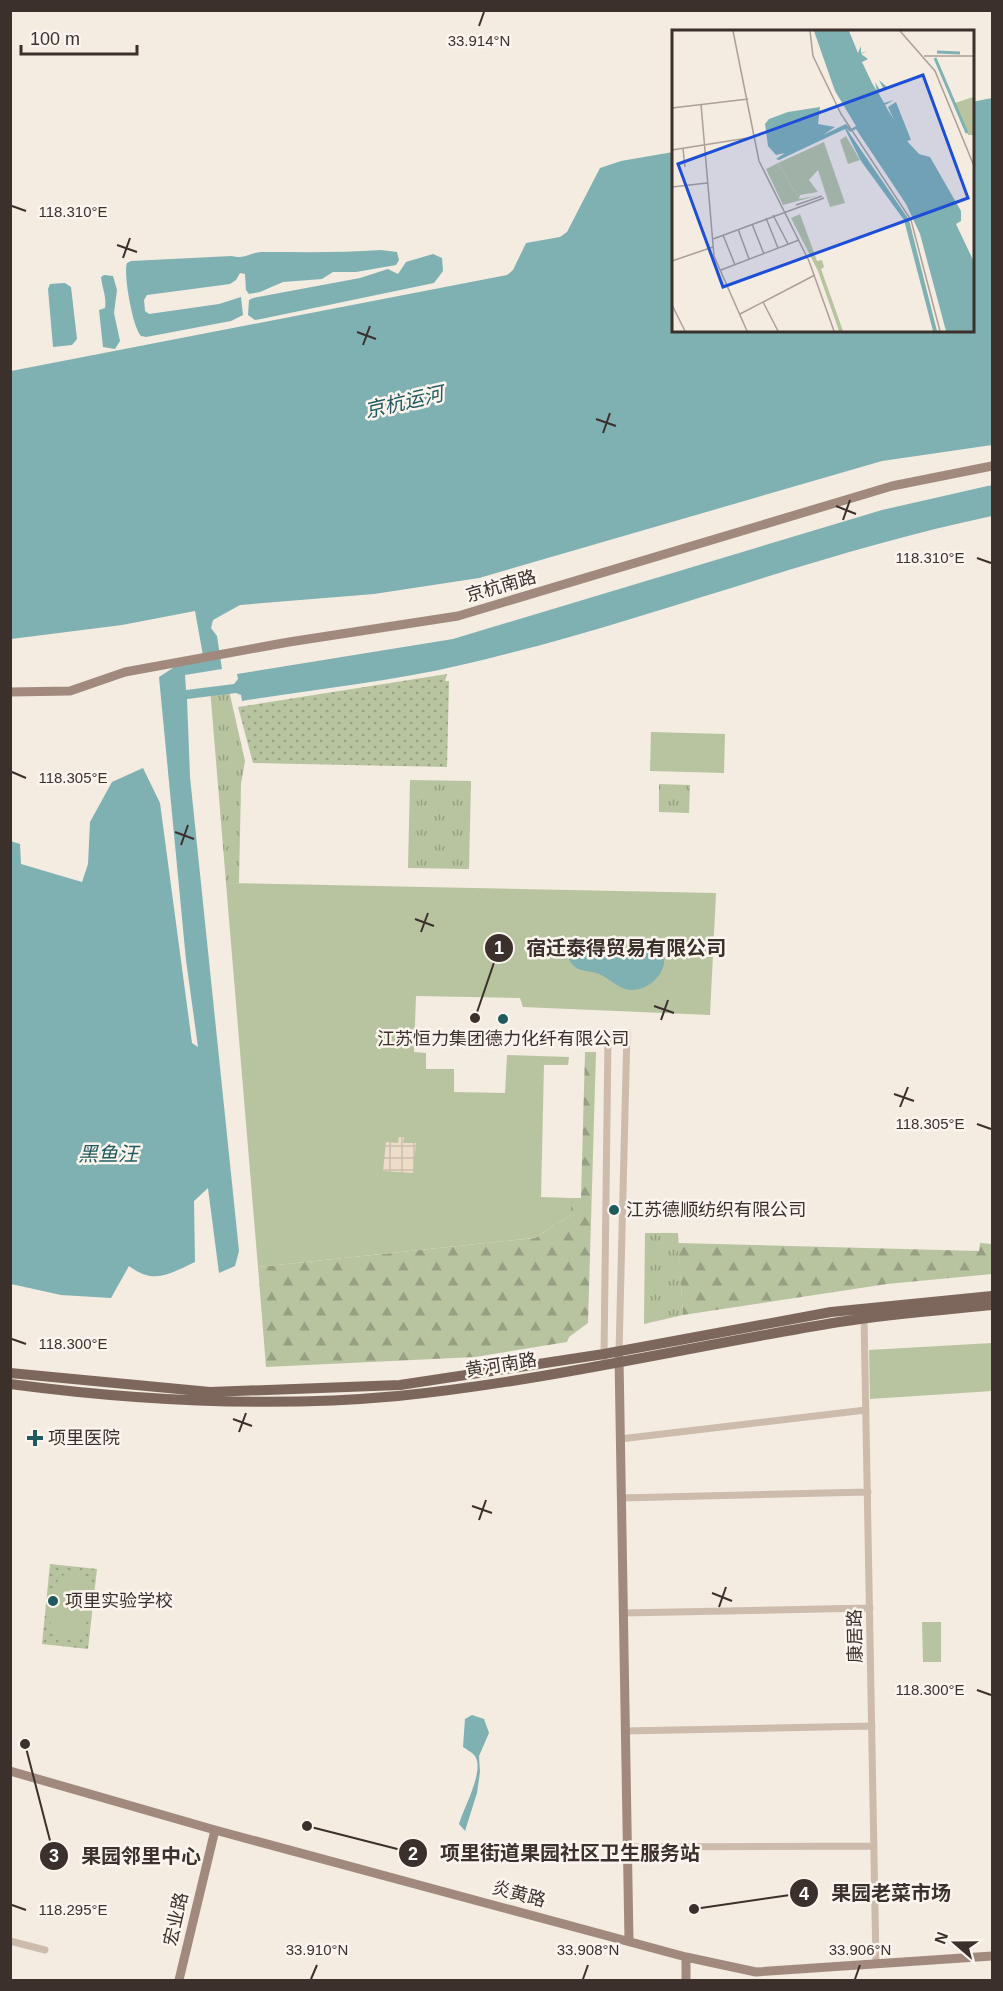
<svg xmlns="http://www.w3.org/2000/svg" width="1003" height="1991" font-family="Arial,'Noto Sans SC',sans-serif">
<defs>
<pattern id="grass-tufts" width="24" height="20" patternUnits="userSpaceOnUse" patternTransform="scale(1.5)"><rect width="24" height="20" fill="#b8c4a0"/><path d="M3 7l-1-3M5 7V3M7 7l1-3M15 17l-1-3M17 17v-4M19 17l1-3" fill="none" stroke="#97a083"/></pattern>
<pattern id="forest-firs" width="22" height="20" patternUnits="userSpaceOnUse" patternTransform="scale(1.5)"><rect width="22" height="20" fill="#b8c4a0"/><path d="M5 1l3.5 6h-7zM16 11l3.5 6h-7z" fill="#97a083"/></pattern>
<pattern id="park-dots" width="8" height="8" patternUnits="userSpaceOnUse" patternTransform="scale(1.5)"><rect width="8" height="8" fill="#b8c4a0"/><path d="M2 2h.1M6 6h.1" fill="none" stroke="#97a083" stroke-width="1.8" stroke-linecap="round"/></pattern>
<pattern id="plaza-grid" width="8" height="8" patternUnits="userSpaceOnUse" patternTransform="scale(1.5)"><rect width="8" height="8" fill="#ecdcc8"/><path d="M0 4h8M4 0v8" fill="none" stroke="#cbbdac"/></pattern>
</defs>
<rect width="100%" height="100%" fill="#f4ebe1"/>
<!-- grass -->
<path fill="url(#grass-tufts)" d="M228,686L245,761L241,784L239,883H226L210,688Z
M410,780L471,781L469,869L408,868Z
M659,784L690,785L689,813L659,812Z
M645,1233H678L683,1315L644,1324Z"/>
<!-- forest -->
<path fill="url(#forest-firs)" d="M585,1052H596L588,1323L569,1337L567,1342L475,1357L266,1367L258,1267L535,1238L571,1215V1198H581Z
M678,1243L979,1251L980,1243L992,1244V1274L887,1284L683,1315Z"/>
<!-- park -->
<path fill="url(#park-dots)" d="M447,674L445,681H449L447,767L253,763L238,707Z
M50,1564L97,1569L88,1649L42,1644Z"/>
<!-- garden -->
<path fill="#b8c4a0" d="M651,732L725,734L724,773L650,771Z
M226,883L716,893L710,1015L523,1007L520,998L416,996L414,1052L426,1053V1069H454V1092L505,1093L507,1055L569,1057L568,1065H544L541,1197L571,1198V1215L535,1238L258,1267Z
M992,1343V1391L870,1399L869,1350Z
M66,1573C104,1571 89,1632 77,1639C71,1641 64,1640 58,1638C43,1623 48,1584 66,1573Z
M922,1622H941V1662H923Z"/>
<!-- plaza -->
<path fill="url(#plaza-grid)" d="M399,1137H404L403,1143H416L413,1173L383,1171L386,1142L398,1143Z"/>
<!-- water -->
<path fill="#7fb0b2" d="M992,98V445L882,461L479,578L374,594L240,605L213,620L211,628L217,636L222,669L185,675L186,690L234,684L238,679L237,674L453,639L882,510L992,485V516C812,554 640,624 461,665C389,682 314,689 242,701L241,695L236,693L187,699L190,777L239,1251L235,1266L219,1273L208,1188L194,1201L195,1262C169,1274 154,1285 129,1266L111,1298L61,1295L11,1284L10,841L20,844L21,864L82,882L88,864L90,822L112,782L143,768L160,803L192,1043L198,1047L186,960L159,677L176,666L204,661L195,611L122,625L11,639V371L507,275L513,270L526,243L560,237L567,232L600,168L621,161L673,152V330H972V102Z
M381,250L397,252L399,260L396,265L356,272H333L322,279L283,282L260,292L249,294L246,290L245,274L240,273L236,280L230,284L147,295L144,300L145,311L149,314L219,304L241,297L243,315L231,321L146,337L141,336C133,328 123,274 127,263L131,261L232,256C245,260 250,252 263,252C302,252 341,253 381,250Z
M433,254L442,258L443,271L434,283L261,319L255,320L248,315L249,300L253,298L360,278L388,269L398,274L406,262Z
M104,275L113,276L117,290L114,313L120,341L115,349L103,347L99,310L105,308C107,298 102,287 101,277Z
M65,283L71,287L77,339L72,345L53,347L48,289L50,284Z
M654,940C678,959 656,991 630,990C617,989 608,976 596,973C581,969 574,972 567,955L570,950H590L593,955L614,952L619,955L627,950L638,951Z
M472,1715L484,1719L489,1733L479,1756L480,1772L477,1793L465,1831L459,1824C463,1809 485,1771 475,1756C472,1752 467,1750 463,1747L465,1719Z"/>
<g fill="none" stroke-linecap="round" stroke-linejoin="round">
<!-- street -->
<path stroke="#cdbbac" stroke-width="7" d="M864,1316L876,1964
M619,1352L627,1032
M604,1357L608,1036
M620,1439L866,1410
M621,1498L868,1492
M623,1613L870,1608
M625,1731L872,1726
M627,1847L874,1846
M10,1941L45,1950"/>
<!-- secondary -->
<path stroke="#a18a7d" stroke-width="9" d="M10,692L70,691L125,672L289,642L458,616L892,486L992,466
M619,1358L629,1941
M10,1771L215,1830L686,1957L756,1972L992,1956
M179,1980L215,1830
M686,1980V1957"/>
<!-- primary -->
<path stroke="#7d675c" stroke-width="10" d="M10,1373L210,1392L400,1385L604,1354L831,1312L992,1296
M10,1384C139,1401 268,1408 398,1396C546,1381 692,1346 839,1322C890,1314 941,1310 992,1305"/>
</g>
<!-- ticks -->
<path fill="none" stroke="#3b302b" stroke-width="2" d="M479,26L484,12M12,206L26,211M117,245L137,252M123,258L130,238M357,332L376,339M363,345L370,326M596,419L616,426M603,433L610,413M836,506L856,514M843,520L850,500M977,558L991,563M12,772L26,778M175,832L194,839M181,845L188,825M415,919L434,926M421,932L428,913M654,1006L674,1013M661,1020L668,1000M894,1094L914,1101M900,1107L908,1087M977,1124L991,1129M12,1339L26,1344M233,1419L252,1426M239,1432L246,1413M472,1506L492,1513M479,1520L486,1500M712,1593L732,1601M719,1607L726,1587M977,1690L991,1695M12,1905L26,1910M311,1979L317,1965M583,1979L588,1965M855,1979L860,1965"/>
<!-- markers -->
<g fill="#1f5a5e" stroke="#fbf5ee" stroke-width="2">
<circle cx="503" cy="1019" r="6"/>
<circle cx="614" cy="1210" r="6"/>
<path d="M32 1429h6v6h6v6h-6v6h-6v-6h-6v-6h6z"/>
<circle cx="53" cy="1601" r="6"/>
</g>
<g text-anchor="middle" stroke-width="5" stroke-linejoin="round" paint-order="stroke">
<!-- street labels -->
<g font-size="18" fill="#3b302b" stroke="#fbf5ee">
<text transform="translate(501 586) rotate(-16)" y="6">京杭南路</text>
<text transform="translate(501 1365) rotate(-9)" y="6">黄河南路</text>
<text transform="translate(855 1636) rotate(-91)" y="6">康居路</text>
<text transform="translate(519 1894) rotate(15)" y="6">炎黄路</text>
<text transform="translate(176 1919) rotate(-77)" y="6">宏业路</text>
</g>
<!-- poi labels -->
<g font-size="18" fill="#3b302b" stroke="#fbf5ee" text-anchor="start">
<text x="503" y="1045" text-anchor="middle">江苏恒力集团德力化纤有限公司</text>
<text x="626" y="1216">江苏德顺纺织有限公司</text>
<text x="48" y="1444">项里医院</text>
<text x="65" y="1607">项里实验学校</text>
</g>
<!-- water labels -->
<g font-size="20" font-style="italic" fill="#1f5a5e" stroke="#fbf5ee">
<text transform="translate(404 402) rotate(-13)" y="7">京杭运河</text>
<text x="108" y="1161">黑鱼汪</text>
</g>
</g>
<!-- overview -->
<g transform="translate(672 30)">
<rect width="302" height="302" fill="#f4ebe1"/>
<path d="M106,133L127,169L148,165L111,175L94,139ZM128,184L145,231L150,230L152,237L149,239L171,301H167L146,241L119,188Z" fill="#b8c4a0"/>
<path d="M174,106L188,130L176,134L168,110Z" fill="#b8c4a0"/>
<path d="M301,67V105H296L283,73ZM152,112L173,173L158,177L146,140L137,150L146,162L128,165L127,169L106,133Z" fill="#b8c4a0"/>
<path d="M142,1H177L186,23L189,16V23L195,21L189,24L196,29L190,32L200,53L205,61L203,52L208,60L211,58L207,50L215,57L206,62L212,73L222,70L213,75L222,90L216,77L224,72L239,110L235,111L247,124L258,127L289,181V191L284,194L301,230V301H274L248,204L234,174L184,99L178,102L174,98L237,190L265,301H261L232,190L189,131L173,99L107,130L104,129L113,123L104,125L96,116L93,94L97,89L116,82L148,77L146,94L163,97L151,105L174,94L179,99L184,96L163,61Z" fill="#7fb0b2"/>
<path fill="none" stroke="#7fb0b2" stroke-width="3" d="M265,22L288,23M263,28L295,103"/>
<path fill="none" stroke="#aaa098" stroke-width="1.5" d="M61,1L87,131L137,231L162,301M138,1L141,26L169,84L239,190L268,301M228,1L263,41L302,136M252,26H302M29,74L42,226L75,301M0,78L76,69M11,119L13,137M0,120L82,107M0,157L35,153M124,175L150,166M101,185L116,214M94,188L106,218M80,194L92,224M66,199L77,229M51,205L63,235M41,209L152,168M0,231L41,217M49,240L127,210M91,272L106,301M0,275L13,301M68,284L143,245"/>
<path fill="#1d4ed8" fill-opacity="0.15" stroke="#1d4ed8" stroke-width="3" d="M251,45L296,168L51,257L6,134Z"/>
<rect width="302" height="302" fill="none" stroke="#3b302b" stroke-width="3"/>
</g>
<g font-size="15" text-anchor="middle" fill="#3b302b" stroke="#fbf5ee" stroke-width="5" stroke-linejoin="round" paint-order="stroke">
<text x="479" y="46">33.914°N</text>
<text x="73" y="217">118.310°E</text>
<text x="930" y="563">118.310°E</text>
<text x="73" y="783">118.305°E</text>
<text x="930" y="1129">118.305°E</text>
<text x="73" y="1349">118.300°E</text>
<text x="930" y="1695">118.300°E</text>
<text x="73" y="1915">118.295°E</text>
<text x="317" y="1955">33.910°N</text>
<text x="588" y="1955">33.908°N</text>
<text x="860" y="1955">33.906°N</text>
</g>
<!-- callouts -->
<path fill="none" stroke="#3b302b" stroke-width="2" d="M475 1018L499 948M307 1826L413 1853M25 1744L54 1856M694 1909L804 1893"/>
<g fill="#3b302b" stroke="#fbf5ee" stroke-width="2">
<circle cx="475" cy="1018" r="6"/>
<circle cx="307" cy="1826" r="6"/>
<circle cx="25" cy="1744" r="6"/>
<circle cx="694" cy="1909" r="6"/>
<circle cx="499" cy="948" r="15"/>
<circle cx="413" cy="1853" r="15"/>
<circle cx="54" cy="1856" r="15"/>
<circle cx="804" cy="1893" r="15"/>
</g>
<g font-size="18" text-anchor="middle" font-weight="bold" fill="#fff">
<text x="499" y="954">1</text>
<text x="413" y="1860">2</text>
<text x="54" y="1862">3</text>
<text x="804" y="1900">4</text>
</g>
<g font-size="20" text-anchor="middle" font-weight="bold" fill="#3b302b" stroke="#fbf5ee" stroke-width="5" stroke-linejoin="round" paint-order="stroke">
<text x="626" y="955">宿迁泰得贸易有限公司</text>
<text x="570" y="1860">项里街道果园社区卫生服务站</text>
<text x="141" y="1863">果园邻里中心</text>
<text x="891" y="1900">果园老菜市场</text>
</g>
<!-- border -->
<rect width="1003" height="1991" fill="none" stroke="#3b302b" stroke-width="24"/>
<!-- north arrow -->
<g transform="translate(955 1943) rotate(290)" stroke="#fbf5ee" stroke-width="4.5" paint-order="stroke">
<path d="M0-4.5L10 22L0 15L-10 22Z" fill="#3b302b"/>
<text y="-9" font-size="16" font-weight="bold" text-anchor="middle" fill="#3b302b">N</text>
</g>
<!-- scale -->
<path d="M21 45v9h116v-9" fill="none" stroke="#3b302b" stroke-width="3"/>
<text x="30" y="45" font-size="18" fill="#3b302b" stroke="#fbf5ee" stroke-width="4.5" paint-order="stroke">100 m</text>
</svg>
